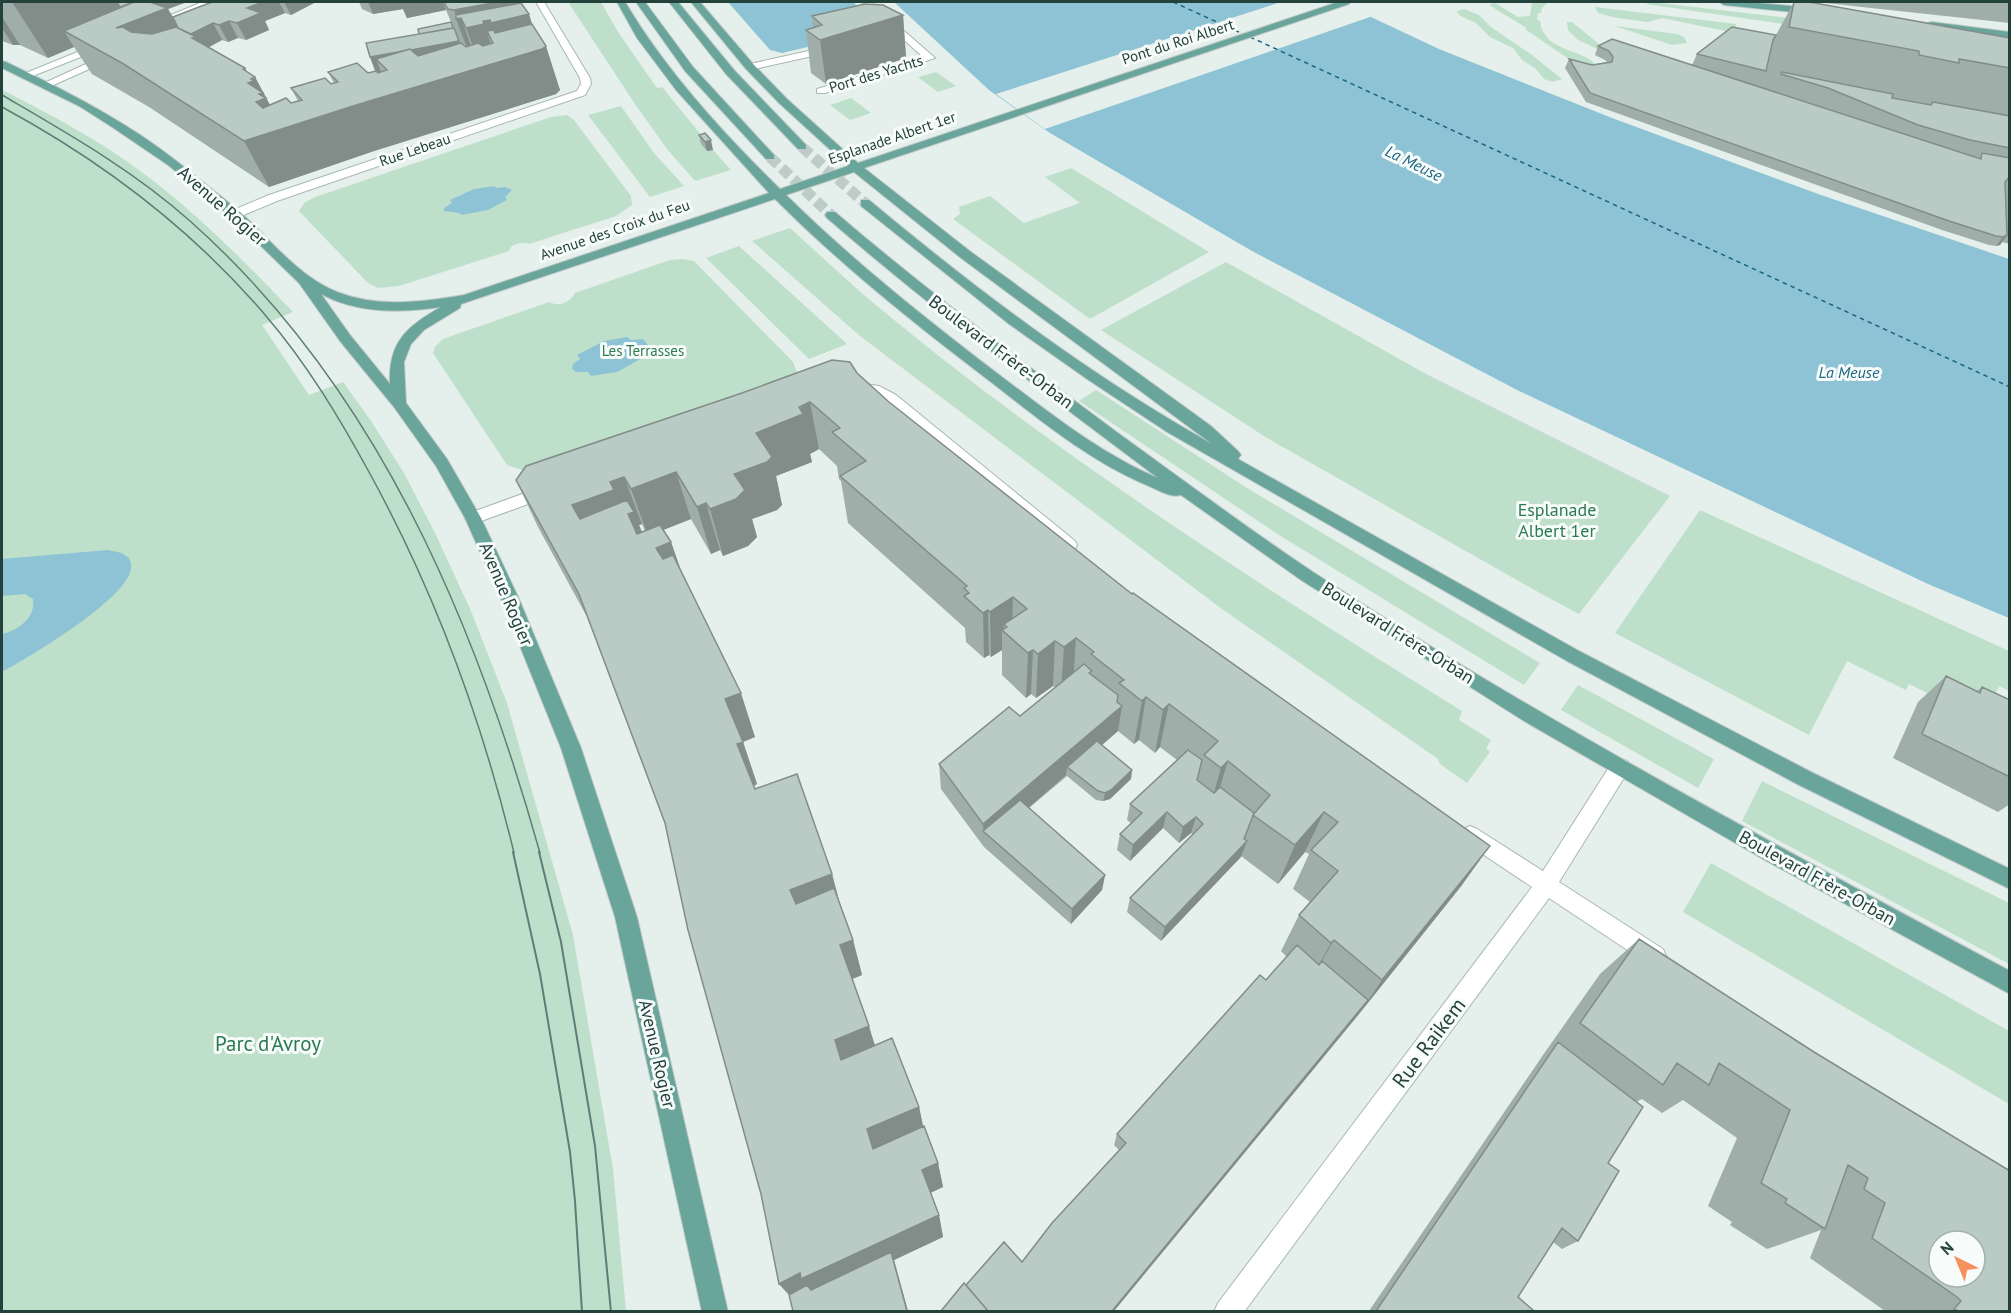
<svg xmlns="http://www.w3.org/2000/svg" width="2011" height="1313" font-family="'PT Sans',sans-serif">
<rect width="100%" height="100%" fill="#e5efeb"/>
<!-- green -->
<path fill="#bee0ca" d="M568,2H601L618,32L657,88L662,87L707,142L702,144L707,151L713,150L731,170L695,181L667,149L635,104Z
M1532,2H1548L1542,8L1541,13H1538L1537,20L1540,21C1543,53 1587,49 1596,66H1579L1525,29L1527,28L1489,5L1495,3L1518,17L1530,16Z
M1651,2L1789,18L1790,25L1646,4Z
M1595,7L1736,24L1735,33L1662,18L1647,22L1612,17L1598,13Z
M1464,9L1479,15L1491,27L1532,55L1562,79L1553,82L1544,79L1535,68L1522,60L1513,48L1490,37L1476,23L1459,15L1457,11Z
M1567,22H1572L1605,49L1602,51L1578,40L1568,30Z
M1615,26L1677,34L1684,37L1687,43L1672,45Z
M936,72L956,86L938,92L918,77Z
M2,90C50,114 99,140 143,173C198,214 245,262 293,312L262,325L309,395L343,382L369,418L404,473L436,535L471,611L507,703L573,935L613,1169L626,1311H2Z
M851,98L871,113L850,120L830,105Z
M621,106L654,153L684,186L650,197L588,115Z
M567,115L574,120L631,196L632,205L616,216L529,244C523,242 511,243 509,251L399,286L378,288L368,283L299,211L304,203L315,197L551,117Z
M1071,168L1209,252L1090,319L953,219L960,214L959,207L990,196L1024,223L1080,203L1045,177Z
M790,228C819,254 847,281 877,306C1060,458 1261,586 1462,711L1459,720L1491,740L1486,748L1490,752L1467,783L1440,764L1438,759L1222,609L860,336L752,241Z
M739,246L847,344L809,359L706,258Z
M683,259L694,261L793,362L798,375L525,471L507,465L433,353L435,347L443,339L549,302C558,307 570,303 575,293L670,260Z
M1226,262L1428,375L1670,496L1579,614L1538,592L1267,438L1101,330Z
M1096,390L1247,488L1540,663L1524,685L1279,535L1079,401Z
M1700,510L2009,651V691L1999,686L1984,721L1909,684L1906,690L1847,661L1809,735L1615,633Z
M1578,685L1714,759L1698,788L1561,710Z
M1762,781L2009,903V964L1742,821Z
M1711,863L2009,1031V1104L1683,912Z"/>
<!-- water -->
<path fill="#8dc3d5" d="M728,2H853L875,23L868,33L782,53L770,50Z
M894,2H1339L1439,49L1612,118L1821,195L2009,259V618L1928,584L1519,391L1252,251L1050,133L989,90Z
M495,186L496,188L505,187L512,190L505,197L507,200L488,210L462,215L459,213L444,211V208L452,203L450,200L474,189Z
M627,337L631,340L643,339L649,346L641,353L644,357L617,372L591,376L588,372H576L572,369L573,364L580,359L577,355L604,341Z
M108,550L122,553L129,558C130,561 132,564 131,568C129,598 28,658 2,672V634C18,630 36,618 33,599L25,594L2,596V559Z"/>
<!-- pier -->
<path fill="#e5efeb" d="M1281,2H1343L1373,16L1045,129L996,94Z"/>
<g fill="none" stroke-linecap="round" stroke-linejoin="round">
<!-- ferry -->
<path stroke="#1b6681" stroke-width="1.5" stroke-dasharray="4.5 4" stroke-linecap="butt" d="M1173,2L1243,34
M1250,37L2010,387"/>
<!-- major-tunnel -->
<path stroke="#beccc8" stroke-width="11" stroke-dasharray="11 5" stroke-linecap="butt" d="M802,147L865,203
M770,157L831,215"/>
<defs>
<path id="minor" d="M202,2H214L154,28L145,26Z
M536,2H544L590,78L591,84L585,95L277,201L239,217H231L229,214L231,211L269,195L577,91L581,84L580,78Z
M862,2H871L935,58L825,93H817V89L923,57Z
M102,42L107,45L106,47L30,77L26,78L21,75Z
M831,46L836,49L835,51L750,70L745,67L750,64Z
M110,53L115,56L114,58L49,87L45,88L40,85Z
M851,382L879,386L896,395L1075,541L1077,545L1075,549H1063L886,401L871,393L846,390L844,387Z
M547,485L553,487L555,491L553,495L473,524L467,522L465,518L467,514Z
M1620,759L1627,761L1630,767L1627,773L1559,882L1663,949L1666,956L1663,963L1655,966L1647,963L1549,898L1244,1312H1214L1218,1303L1532,887L1463,841L1460,835L1463,829L1470,826L1477,829L1543,871L1613,761Z"/>
<path id="major" d="M617,2H625C667,72 722,132 780,189L848,166L779,103L746,69L691,2H700L754,65L787,99L858,163L1338,2H1350L1349,4L864,168L971,252L1211,426L1238,451L1241,455L1238,459L1579,651L1813,773L2010,869V889L1799,785L1567,661L1167,432L1087,379L1009,324L861,206V200H869C977,290 1089,375 1212,444L961,258L854,172L786,195C853,261 927,320 1002,377C1051,414 1101,454 1158,478C1046,394 933,310 827,218L825,215L827,212H835C926,290 1022,362 1118,433C1183,480 1247,528 1313,572C1537,718 1774,844 2010,971V994L1763,859L1524,721L1301,580L1181,495C1171,498 1160,491 1151,487C1092,463 1041,421 991,382C916,325 842,266 775,199L461,304L460,308L424,330L411,344L404,362L406,403L447,459L481,518L519,599L581,748L637,917L728,1312H702L615,917L561,748L501,599L465,518L436,466L394,407L340,341L299,283L231,217L168,165L112,127L79,106L2,68V61L6,62C66,91 126,121 179,163C199,179 220,195 240,212C271,240 298,276 337,292C379,308 421,302 464,295L769,193L676,90L637,38ZM321,294C358,314 401,313 441,307C407,326 388,342 390,384L350,335Z
M636,2H645L693,67L774,155V159H766L685,71Z
M669,2H678L734,70L806,145V149H798L726,74Z
M1719,2H1747L1812,8L1817,11L1812,14L1724,5Z
M1932,22L2010,32V38L1928,27V23Z"/>
</defs>
<!-- minor casing -->
<use href="#minor" stroke="#a7b8b3" stroke-width="2"/>
<!-- major casing -->
<use href="#major" stroke="#c1cac8" stroke-width="2"/>
<!-- minor -->
<use href="#minor" fill="#fff" fill-rule="evenodd"/>
<!-- major -->
<use href="#major" fill="#69a59b" fill-rule="evenodd"/>
<!-- tram-far1 -->
<path stroke="#5e7d77" stroke-width="1.5" d="M2,95C67,133 133,170 190,221C376,386 474,618 540,853
M2,107C102,161 192,229 266,316C307,364 339,417 369,472C435,592 482,720 514,853"/>
<!-- tram -->
<path stroke="#5e7d77" stroke-width="2" d="M513,852L540,974L570,1152L575,1201L582,1312
M539,852L561,942L595,1146L611,1312"/>
</g>
<!-- wall -->
<path fill="#a0aea9" fill-rule="evenodd" d="M2,2H187L168,9L173,17L212,2H316L291,15L285,13L265,21L269,30L246,40L238,38L228,42L222,40L208,47L245,68L247,72L255,77L270,105L291,103L298,101L291,88L334,83L328,72L368,73L375,71L370,57L419,34L451,22L446,10L407,18L403,9L373,14L362,9L359,2H520L532,24L560,90L556,94L374,151L269,187L149,107L92,74L74,47L48,58L20,45H13L2,41Z
M1794,2H1809L2010,38V244L2002,242L2000,245L1996,246L1989,245L1942,230L1586,102L1565,68L1569,59L1592,65L1607,62L1605,60L1595,55L1598,46L1692,65L1697,54L1776,35Z
M1817,2H2010V23L1871,8Z
M903,15L906,58L826,84L811,73L806,30L813,27L812,16Z
M699,135L713,150L707,151L701,144Z
M857,373L889,402L1462,885L1359,1014L1114,1311L966,1285L1022,1262L1119,1150L1114,1145L1117,1134L1266,980L1287,957L1281,951L1299,915L1310,902L1293,889L1309,854L1305,852L1278,884L1241,856L1161,941L1127,912L1130,898L1193,835L1191,833L1179,843L1163,828L1130,861L1117,850L1120,834L1131,823L1127,820L1130,804L1177,760L1160,747L1155,753L1139,740L1134,744L1118,731L1102,745L1132,770L1131,779L1110,799L1103,801L1096,800L1067,776L1029,808L1105,875L1102,890L1071,924L984,847L941,789L939,764L1020,716L1055,687L1053,686L1036,698L1031,694L1026,698L1002,675V650L991,657L989,655L984,658L966,642L965,628L848,523L841,481L839,479L837,466L819,449L810,454L812,462L776,476L782,505L777,510L752,519L757,537L748,546L723,556L720,550L711,554L691,519L663,530L671,542L682,574L755,737L743,742L757,784L753,786L755,789L832,874L840,905L853,940L862,975L852,979L875,1045L919,1107L923,1126L938,1163L943,1187L930,1193L939,1215L943,1237L894,1260L789,1295L779,1284L761,1194L665,823L587,617L538,527L516,480ZM642,524L645,531L642,532L639,525Z
M1946,676L1977,691L1982,687L2010,700V804L1998,812L1893,758L1918,702Z
M1639,939L2010,1311H1885L1810,1258L1821,1230L1767,1249L1730,1225L1732,1222L1708,1206L1737,1138L1683,1100L1662,1113L1642,1099L1636,1102L1608,1163L1578,1241L1562,1249L1553,1242L1518,1297L1534,1311H1369L1543,1055L1600,974Z"/>
<!-- shaded-wall -->
<path fill="#828d8a" fill-rule="evenodd" d="M12,2H187L168,9L191,51L64,31L74,47L48,58Z
M263,2H279L285,13L265,21L269,30L246,40L237,23L247,8Z
M284,2H316L291,15Z
M368,2H443L446,10L407,18L403,9L373,14Z
M444,2H520L525,15L529,14L540,50L546,46L560,90L556,94L374,151L269,187L244,141L256,102L243,69L245,68L252,82L251,79L255,77L279,122L353,106L475,69L456,19H457L454,10L452,9H448ZM461,18L466,28L481,68H479ZM487,33L493,43L498,63Z
M903,15L906,58L826,84L820,40Z
M2,17L20,45H13L2,28Z
M229,21L238,38L228,42L219,25Z
M213,23L222,40L204,50L187,36Z
M459,41L465,58L387,70L376,59L382,74L377,75L370,57Z
M711,140L713,150L707,151L705,142Z
M2007,235L2000,245L1996,246L2003,237Z
M810,402L819,449L810,454L812,462L776,476L782,505L777,510L752,519L757,537L748,546L723,556L710,509L734,474L756,433Z
M676,472L691,519L648,536L631,489Z
M624,477L642,524L639,525L652,558L592,552L572,505L610,482Z
M706,503L720,550L711,554L697,507Z
M671,542L687,588L673,594L656,548Z
M1013,597L1012,640L1007,627L1004,624V632L1002,630V650L991,657L990,612Z
M988,610L989,655L984,658L983,613Z
M1076,638L1073,683L1061,692L1064,647Z
M1055,641L1053,686L1036,698L1038,654Z
M1033,650L1031,694L1026,698L1028,653Z
M741,693L755,737L740,743L725,699Z
M1146,697L1139,740L1134,744L1142,701Z
M1169,704L1160,747L1155,753L1163,710Z
M1122,706L1118,731L1072,771L1067,767L1066,775L993,839L983,831L984,847L983,824Z
M743,742L757,784L752,787L737,744Z
M1228,761L1215,803L1209,810L1221,768Z
M1132,770L1131,779L1110,799L1103,801L1105,793Z
M1167,812L1163,828L1130,861L1133,845Z
M1324,812L1305,852L1278,884L1295,845Z
M1196,817L1191,833L1179,843L1183,827Z
M1247,841L1241,857L1161,941L1165,927Z
M1490,846L1462,885L1359,1014L1382,980Z
M832,874L842,912L802,928L790,890Z
M1105,875L1102,890L1071,924L1072,909Z
M853,940L862,975L850,980L840,945Z
M1334,940L1314,975L1311,979L1331,943Z
M1368,1000L1359,1014L1114,1311H1112Z
M869,1026L878,1057L841,1060L835,1040Z
M919,1107L925,1135L873,1149L867,1129Z
M938,1163L943,1187L928,1194L922,1170Z
M939,1215L943,1237L894,1260L908,1311L795,1301L779,1284L800,1273Z"/>
<!-- building -->
<path fill="#bacac5" stroke="#828d8a" stroke-width="1.5" fill-rule="evenodd" d="M117,2H134L120,7Z
M134,2H150L167,8L116,28L123,27L131,32L152,34L176,27L196,37L192,38L245,68L243,69L255,77L251,79L254,81L248,83L263,93L259,94L266,98L256,102L263,108L286,98L291,103L302,100L291,88L325,78L331,84L338,82L328,72L357,63L368,73L376,71L378,73L387,70L376,59L410,49L418,56L461,43L466,47L478,43L483,46L493,43L487,31L494,30L495,33L532,24L546,46L542,49L353,106L244,141L122,63L64,31Z
M212,2H263L247,8L261,13L237,23L229,21L219,25L213,23L191,34L178,28L173,17Z
M444,2H498L454,10L448,9Z
M1794,2H1809L2010,38V68L1959,59V63L1919,55V51L1789,27Z
M521,3L529,14L491,23L490,20L483,21L484,24L466,28L461,18L456,19V15Z
M865,4L883,5L903,15L820,40L806,30L822,25L812,16Z
M451,22L453,28L419,34L418,29Z
M1732,27L1776,35L1773,40L1766,71L1697,54Z
M454,28L459,41L411,50L410,49L398,52L370,57L366,43Z
M1612,39L1981,159L1982,153L2010,158V176L2005,182L2007,235L2003,237L1996,236L1949,221L1590,93L1569,59L1592,65L1612,62L1613,57L1609,51L1598,46Z
M1782,72L1893,94L1892,98L1931,105L1933,102L2010,116V148L1970,140L1918,125L1828,88L1781,74Z
M705,133L711,140L705,142L699,135Z
M832,360L850,362L857,373L889,402L1132,594L1133,593L1490,846L1382,980L1334,940L1331,943L1299,915L1338,871L1311,850L1338,822L1324,812L1295,845L1253,815L1270,795L1228,761L1221,768L1204,755L1218,741L1169,704L1163,710L1146,697L1142,701L1119,683L1124,680L1091,654L1094,652L1076,638L1064,647L1055,641L1038,654L1033,650L1028,653L1002,630L1007,627L1004,624L1027,609L1013,597L990,612L988,610L983,613L964,596L969,593L964,588L967,586L840,476L866,461L832,432L840,428L810,402L799,407L803,414L756,433L772,457L767,462L734,474L745,490L736,499L710,509L706,503L697,507L676,472L631,489L624,477L610,482L614,490L572,505L580,519L627,500L634,512L628,514L637,534L660,525L671,542L656,548L663,559L673,555L741,693L725,699L743,742L737,744L755,789L797,774L832,874L790,890L796,904L834,888L853,940L840,945L869,1026L835,1040L841,1060L892,1038L919,1107L867,1129L873,1149L924,1126L938,1163L922,1170L939,1215L801,1279L800,1273L779,1284L761,1194L688,930L665,823L579,594L516,480L526,466L742,393Z
M1084,664L1092,671L1089,673L1118,695L1117,702L1122,706L983,824L939,764L1009,707L1020,716Z
M1946,676L1980,693L1982,687L2010,700V777L1922,734Z
M1097,741L1132,770L1111,790L1105,793L1098,791L1067,767Z
M1188,750L1202,760L1197,780L1214,793L1220,787L1254,813L1244,839L1247,841L1165,927L1130,898L1203,824L1196,817L1183,827L1167,812L1133,845L1120,834L1142,813L1130,804Z
M1020,800L1105,875L1072,909L983,831Z
M1639,939L1814,1052L2010,1171V1311H1958L1954,1309L1961,1301L1957,1297L1872,1238L1885,1203L1864,1189L1868,1178L1848,1165L1825,1229L1785,1203L1787,1199L1761,1183L1790,1110L1719,1063L1709,1085L1677,1063L1663,1085L1580,1023ZM1939,1241H1975V1277H1939Z
M1297,945L1319,965L1322,961L1368,1000L1112,1311H988L966,1285L1004,1242L1022,1262L1052,1223L1126,1143L1117,1134L1260,975L1266,980Z
M1558,1042L1643,1107L1608,1163L1619,1171L1578,1241L1562,1228L1518,1297L1534,1311H1376Z
M891,1252L907,1311H793L789,1295L807,1285L811,1290Z
M964,1283L988,1311H941Z"/>
<g text-anchor="middle" stroke-width="6" stroke-linejoin="round" paint-order="stroke">
<!-- far-street labels -->
<g font-size="15" fill="#23423c" stroke="#f7fbf9">
<text transform="translate(1178 42) rotate(-18)" y="5">Pont du Roi Albert</text>
<text transform="translate(876 74) rotate(-17)" y="5">Port des Yachts</text>
<text transform="translate(892 138) rotate(-19)" y="5">Esplanade Albert 1er</text>
<text transform="translate(415 150) rotate(-19)" y="5">Rue Lebeau</text>
<text transform="translate(615 230) rotate(-19)" y="5">Avenue des Croix du Feu</text>
</g>
<!-- far-park labels -->
<g font-size="15" fill="#2c7a51" stroke="#f7fbf9">
<text x="643" y="356">Les Terrasses</text>
</g>
<!-- far-water labels -->
<g font-size="16" font-style="italic" fill="#1b6681" stroke="#f7fbf9">
<text transform="translate(1414 163) rotate(26)" y="6">La Meuse</text>
<text x="1849" y="378">La Meuse</text>
</g>
<!-- street labels -->
<g font-size="18" fill="#23423c" stroke="#f7fbf9">
<text transform="translate(222 206) rotate(41)" y="6">Avenue Rogier</text>
<text transform="translate(1001 352) rotate(37)" y="6">Boulevard Frère-Orban</text>
<text transform="translate(506 594) rotate(67)" y="6">Avenue Rogier</text>
<text transform="translate(1398 633) rotate(32)" y="6">Boulevard Frère-Orban</text>
<text transform="translate(1817 878) rotate(29)" y="6">Boulevard Frère-Orban</text>
<text transform="translate(657 1054) rotate(77)" y="6">Avenue Rogier</text>
</g>
<!-- park labels -->
<g font-size="18" fill="#2c7a51" stroke="#f7fbf9">
<text x="1557" y="516">Esplanade<tspan x="1557" dy="21">Albert 1er</tspan></text>
</g>
<!-- near-street labels -->
<g font-size="21" fill="#23423c" stroke="#f7fbf9">
<text transform="translate(1429 1043) rotate(-53)" y="7">Rue Raikem</text>
</g>
<!-- near-park labels -->
<g font-size="21" fill="#2c7a51" stroke="#f7fbf9">
<text x="268" y="1051">Parc d'Avroy</text>
</g>
</g>
<!-- border -->
<rect width="2011" height="1313" fill="none" stroke="#23423c" stroke-width="6"/>
<!-- north arrow -->
<g transform="translate(1957 1259) rotate(317)"><circle r="28" fill="#f7fbf9" stroke="#a2b1ad" stroke-width="1.5"/>
<path d="M0-4.5L10 22L0 15L-10 22Z" fill="#f6905d"/>
<text y="-9" font-size="16" font-weight="bold" text-anchor="middle" fill="#23423c">N</text>
</g>
</svg>
